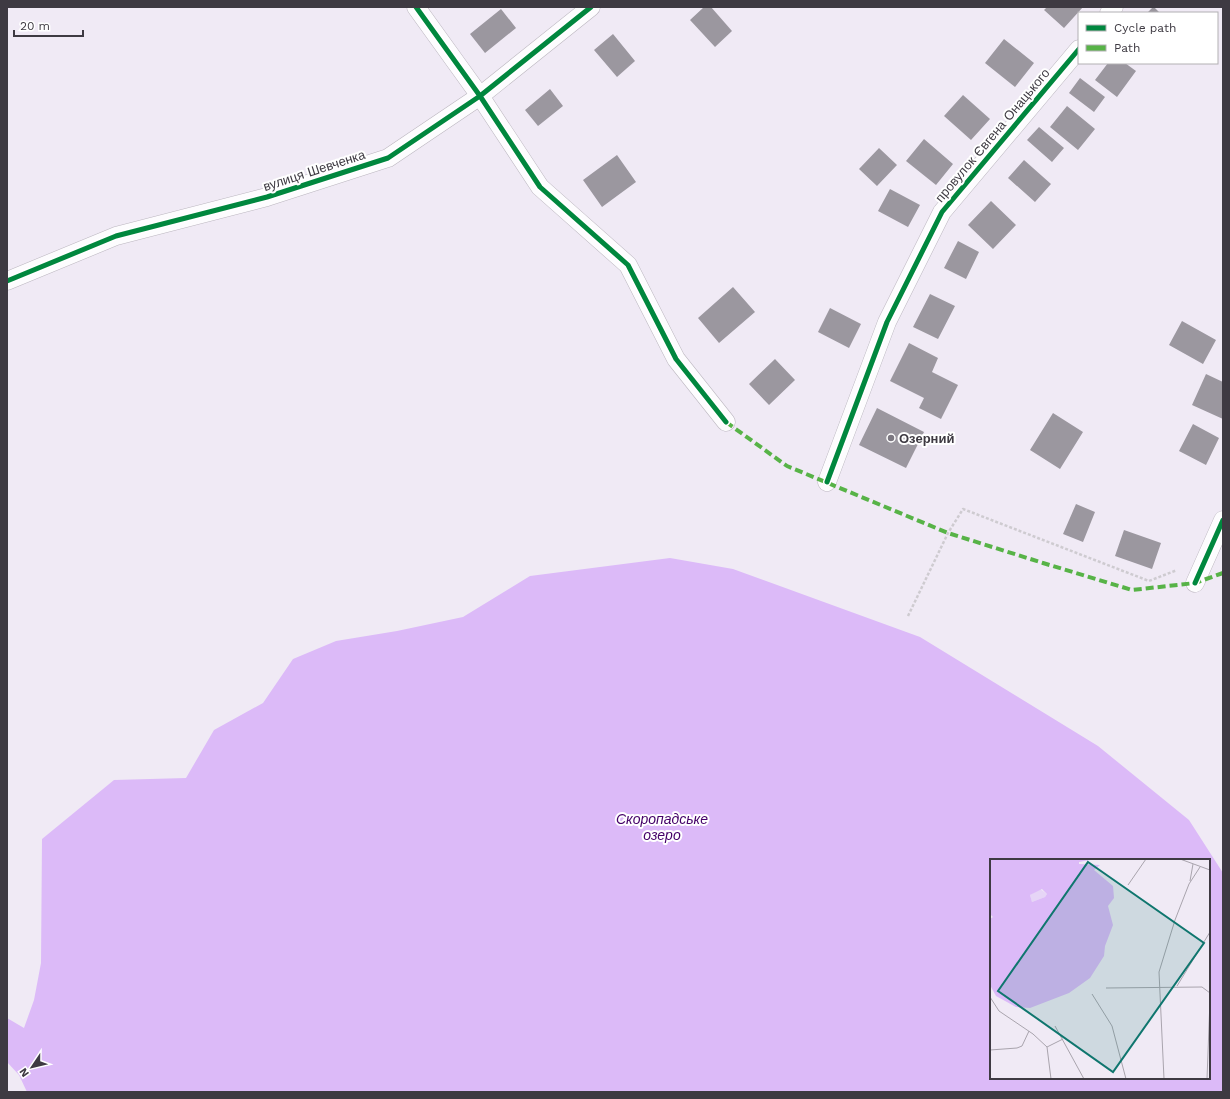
<svg xmlns="http://www.w3.org/2000/svg" width="1230" height="1099" font-family="'Work Sans',sans-serif">
<rect width="100%" height="100%" fill="#f0eaf5"/>
<!-- water -->
<path fill="#dcbaf8" fill-rule="evenodd" d="M670,558L733,569L920,637L1098,746L1189,820L1223,873V1092H27L19,1075L7,1062V1018L24,1028L34,1000L41,963L42,839L114,780L186,778L214,730L263,703L293,659L336,641L397,631L463,617L530,576ZM991,860H1209V1078H991Z"/>
<!-- building -->
<path fill="#9b979f" d="M704,7H711L732,31L715,47L690,20Z
M1047,7H1083L1064,28L1044,10Z
M1153,7H1154L1160,13H1147Z
M501,9L516,28L485,53L470,34Z
M613,34L635,61L617,77L594,50Z
M1004,39L1034,63L1015,87L985,63Z
M1108,63H1125L1136,71L1117,97L1095,80Z
M1080,78L1105,97L1094,112L1069,93Z
M550,89L563,106L538,126L525,110Z
M963,95L990,119L971,140L944,116Z
M1067,106L1095,129L1078,150L1050,127Z
M1039,127L1064,148L1052,162L1027,140Z
M924,139L953,164L936,185L906,161Z
M879,148L897,165L877,186L859,169Z
M617,155L636,182L602,207L583,180Z
M1024,160L1051,184L1035,202L1008,178Z
M890,189L920,205L908,227L878,211Z
M991,201L1016,225L993,249L968,225Z
M958,241L979,252L966,279L944,268Z
M733,287L755,312L719,343L698,318Z
M930,294L955,306L938,339L913,327Z
M830,308L861,324L849,348L818,332Z
M1182,321L1216,340L1203,364L1169,345Z
M909,343L938,358L932,372L958,385L941,419L919,408L924,398L890,381Z
M775,359L795,380L769,405L749,384Z
M1206,374L1223,382V419L1192,405Z
M877,408L924,432L906,468L859,445Z
M1053,413L1083,432L1060,469L1030,450Z
M1193,424L1219,438L1206,465L1179,451Z
M1076,504L1095,512L1083,542L1063,534Z
M1124,530L1161,543L1152,569L1115,556Z"/>
<g fill="none" stroke-linecap="round" stroke-linejoin="round">
<defs>
<path id="street" d="M416,7L480,96L540,187L628,265L676,359L726,422
M1109,13L1114,7
M7,281L116,236L267,197L388,158L480,96L591,7
M827,482L887,322L942,212L1079,49
M1195,583L1223,520"/>
</defs>
<!-- street casing -->
<use href="#street" stroke="#bbb6bf" stroke-width="19"/>
<!-- path -->
<path stroke="#cecbd0" stroke-width="2.5" stroke-dasharray="3 2" stroke-linecap="butt" d="M908,616L948,533L963,509L1149,581L1177,570"/>
<!-- street -->
<use href="#street" stroke="#fdfcfe" stroke-width="18"/>
<!-- quiet -->
<path stroke="#57b347" stroke-width="4" stroke-dasharray="8 4" stroke-linecap="butt" d="M726,422L787,466L948,533L1043,563L1132,590L1195,583L1223,573"/>
<defs>
<path id="cycleway" d="M416,7L480,96L540,187L628,265L676,359L726,422
M7,281L116,236L267,197L388,158L480,96L591,7
M827,482L887,322L942,212L1079,49
M1195,583L1223,520"/>
</defs>
<!-- cycleway casing -->
<use href="#cycleway" stroke="#fff" stroke-width="8"/>
<!-- cycleway -->
<use href="#cycleway" stroke="#00873e" stroke-width="5"/>
</g>
<!-- markers -->
<circle fill="#7c7881" stroke="#fff" stroke-width="1.5" cx="891" cy="438" r="4"/>
<g text-anchor="middle" stroke-width="4" stroke-linejoin="round" paint-order="stroke">
<!-- street labels -->
<g font-size="13" fill="#3e3a42" stroke="#fff">
<text transform="translate(992 135) rotate(-50)" y="5">провулок Євгена Онацького</text>
<text transform="translate(314 170) rotate(-18)" y="5">вулиця Шевченка</text>
</g>
<!-- poi labels -->
<g font-size="13" font-weight="bold" fill="#3e3a42" stroke="#fff" text-anchor="start">
<text x="899" y="443">Озерний</text>
</g>
<!-- water labels -->
<g font-size="14" font-style="italic" fill="#440068" stroke="#fff">
<text x="662" y="824">Скоропадське<tspan x="662" dy="16">озеро</tspan></text>
</g>
</g>
<!-- overview -->
<g transform="translate(990 859)">
<rect width="220" height="220" fill="#f0eaf5"/>
<path d="M50,30L57,35L55,38L42,43L40,36Z" fill="#e6d5f6"/>
<path d="M0,0H105L89,3V5L110,6L104,11L123,27L124,39L118,47L123,66L115,87L114,97L100,119L79,134L40,149L26,148L6,137L0,126V60L3,58L0,55ZM52,30L57,35L55,38L42,43L40,36Z" fill="#dcbaf8" fill-rule="evenodd"/>
<path fill="none" stroke="#a9a4ad" stroke-width="1" d="M190,0L220,11M200,22L203,5M138,26L156,0M187,127L220,73M116,129L212,128L220,134M102,135L122,167L136,220M0,138L9,152L43,175L57,188L61,220M65,167L94,220M57,188L73,180M0,191L27,189L32,187L39,172M174,220L169,113L185,61L199,25L210,8M217,220L220,141"/>
<path fill="#0f766e" fill-opacity="0.15" stroke="#0f766e" stroke-width="2" d="M98,3L214,84L123,213L8,132Z"/>
<rect width="220" height="220" fill="none" stroke="#3e3a42" stroke-width="2"/>
</g>
<!-- border -->
<rect width="1230" height="1099" fill="none" stroke="#3e3a42" stroke-width="16"/>
<!-- legend -->
<rect x="1078" y="12" width="140" height="52" fill="#ffffff" stroke="#b2b0b3"/>
<rect x="1086" y="25" width="20" height="6" fill="#00873e" stroke="#b2b0b3"/>
<text x="1114" y="32" font-size="12" fill="#3e3a42">Cycle path</text>
<rect x="1086" y="45" width="20" height="6" fill="#57b347" stroke="#b2b0b3"/>
<text x="1114" y="52" font-size="12" fill="#3e3a42">Path</text>
<!-- north arrow -->
<g transform="translate(32 1067) rotate(235)" stroke="#ffffff" stroke-width="3" paint-order="stroke">
<path d="M0-3L7 15L0 10L-7 15Z" fill="#3e3a42"/>
<text y="-6" font-size="11" font-weight="bold" text-anchor="middle" fill="#3e3a42">N</text>
</g>
<!-- scale -->
<path d="M14 30v6h69v-6" fill="none" stroke="#3e3a42" stroke-width="2"/>
<text x="20" y="30" font-size="12" fill="#3e3a42" stroke="#ffffff" stroke-width="3" paint-order="stroke">20 m</text>
</svg>
